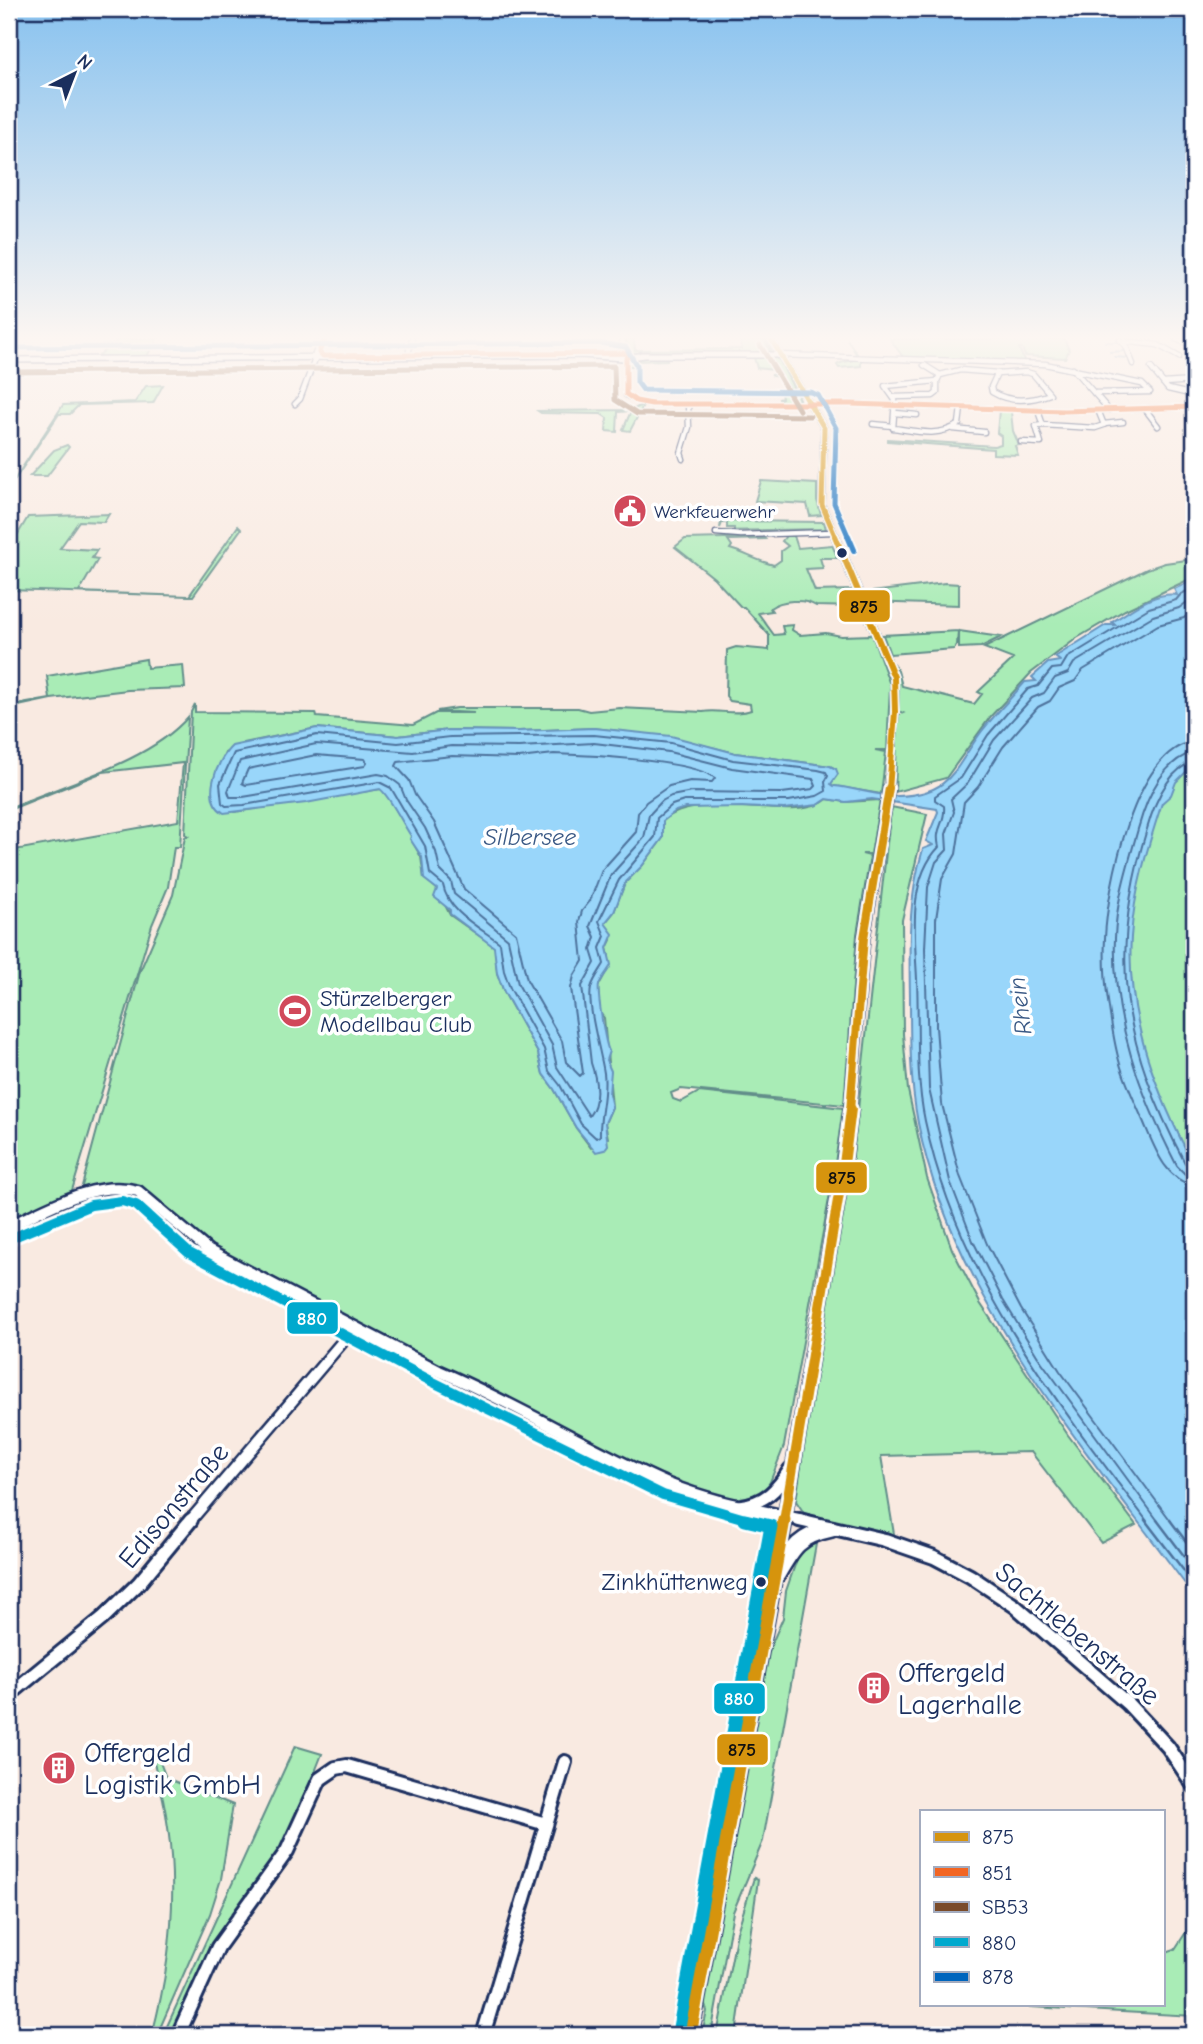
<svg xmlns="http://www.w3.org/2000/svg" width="1203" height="2044" font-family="'Comic Neue',sans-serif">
<rect width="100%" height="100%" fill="#f9eae1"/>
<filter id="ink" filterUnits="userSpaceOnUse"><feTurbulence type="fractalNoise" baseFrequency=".0143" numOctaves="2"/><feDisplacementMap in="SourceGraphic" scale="14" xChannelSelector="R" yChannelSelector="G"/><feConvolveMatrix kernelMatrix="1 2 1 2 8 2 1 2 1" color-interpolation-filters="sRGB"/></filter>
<g filter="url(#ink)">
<!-- green -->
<path fill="#a9ecb6" stroke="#628e8a" stroke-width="2" d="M119,339H157L147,356H98Z
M626,339H634L635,350L742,349L740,339H764L766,342V339L772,351L767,344L770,352L636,354L629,352Z
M847,339L859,357H903L890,339H1064L1069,350L1065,358L1025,356L1022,348H1019L1025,363L861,359V366L839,368L837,365C843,360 852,363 858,357Z
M634,357H774L780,361L799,399L793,402H780L779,399L782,398L781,394H792C788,381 783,380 771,375H774L773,370L757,368L754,358L666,357L667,360L634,361V366H629V360Z
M163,385L153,403L79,405L70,414H59L9,488L63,405L135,402L146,386Z
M640,406H643L630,431L623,430L631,411L618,412L617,432L606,431L607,418L601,414L541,413L538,411L632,410Z
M999,410L1011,412L1013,431L1019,445L1015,446L1018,455L993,454V449L888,441V439L994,446L1001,444V436L997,433Z
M67,445L69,447L47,476H30L54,450Z
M761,481L817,484V500L821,515L810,516L807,504L755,501Z
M109,514L104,522L79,521L60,548L97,550L92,558L98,559L79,592L189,596L238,526L241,529L193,596H189L9,590V549L28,517Z
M725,521L824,522L826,529L719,531H734V528H727V523H722L720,528L721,522Z
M786,536H794L798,548L832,545L838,558H820L823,568L806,569L815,591L853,590L859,607L816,606C804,598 781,600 770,608L772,611L758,613L774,635L784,634L782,626L793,625L792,630L800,635L826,633L841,636L872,635L890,685L887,750H875L886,752L881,794L834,786L831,784L836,769L830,766L735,753L671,737L594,728L519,731L449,730L398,736L317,728L244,743L225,753L220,765L235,812L381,789C389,795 403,824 412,836L411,839L421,857L424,878L437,889L450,915L495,947L497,973L504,992L538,1053L543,1074L554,1089L576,1128L591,1148L608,1138L605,1123L612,1107L604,1018L600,1013L598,987C605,973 613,966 607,948L611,940L605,923L614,912L625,883L642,866L663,838V821C699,787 798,826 827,799L846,802L880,800L871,854H862L870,856L857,934L844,1105L681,1089L671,1093L673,1099L681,1102L699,1092L843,1108L833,1177L784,1446L770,1482L763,1493L764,1496C713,1509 673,1476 627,1460L202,1243L144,1191L84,1189L82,1186L140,971L173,895L185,837L188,836L185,834L191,712L195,704V712L316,713L317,717L413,725L436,713H474L437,711L457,708H578L589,711L620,708L703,712C719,709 736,716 751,710L750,704L730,701L726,696L727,650L736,647L769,650V635L744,607H741L714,578L675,547L685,539L763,537L765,539L728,540L732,546L730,549C745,553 757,561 774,565L781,560V551L788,546L782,541Z
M1194,559V577L1125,610L1077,638L1031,673L991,716L946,778L895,792L898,715L903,713L898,711V679L892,663L898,671L902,686L974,704L982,694L978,692L1013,659L984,648L1147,569L1165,563Z
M945,583L959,584V605L866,602L863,593Z
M958,631L957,645L954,649L890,654L883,635Z
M959,631L1001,637L981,647L959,648Z
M146,659L147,668L183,665L185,688L128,690L51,699L9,708V706L50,699L47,676Z
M1194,684V1333L1060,1069Z
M188,717L180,847H174L168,887L152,925L70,1197L9,1223V851L178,821L183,763L103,772L9,810V808C65,783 148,763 188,717Z
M891,807L927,814L902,920L903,1034L908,1090L927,1178L952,1249L980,1303L1068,1435L1136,1525L1101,1543L1031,1452L881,1456L895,1540L804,1513L796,1501L820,1330L852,1164Z
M809,1544H816L763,1841L733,1912L711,2035H702L707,2011L703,2000L762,1666L783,1618L786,1591L796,1562L800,1552Z
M295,1746L322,1754L291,1833L172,2035H163Z
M158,1757L166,1778L233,1805L221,1879L210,1914L157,2035H152C176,1945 181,1850 153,1760Z
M754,1878L758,1880L736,2034L738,2035H717L737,1932Z
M1194,1920V2016L1013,2006L1019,2004H1163V1953L1175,1949Z"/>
<!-- water -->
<path fill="#99d6fa" stroke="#6793bc" stroke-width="2" d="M1194,580V764L1176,782L1171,795L1162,803C1148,846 1134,891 1131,937C1126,1018 1157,1095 1194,1165V1596C1090,1454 953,1300 918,1123C910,1082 910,1039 910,996C909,946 908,898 923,849L933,845L926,841L938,812L937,809L872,799L846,802L827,799L818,805L784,809L742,807L685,808L676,811L663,821V838L642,866L625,883L614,912L605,923L613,934L607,948L611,965C608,972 601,978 599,985C597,992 605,1044 609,1051L606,1060L611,1071L609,1094L612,1107L605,1123L608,1145L604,1150L596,1152L576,1128L554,1089L543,1074L538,1053L504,992L497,973L494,947L450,914V910L434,897L437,889L424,879L422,857L410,839L411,836C403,824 389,795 380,789L306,803L224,813C201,800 216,761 232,746L317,728L398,736L449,730L519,731L594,728L671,736L735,753L830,766L836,769L838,774L831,784L834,786C855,788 877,796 898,796C953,794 954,768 982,731C995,714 1011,698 1025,682L1036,681L1032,677L1048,663L1060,661L1055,657L1106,625H1115L1112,622C1132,610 1154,591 1177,595L1174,589Z"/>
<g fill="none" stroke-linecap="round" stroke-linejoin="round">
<!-- shore-far1 -->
<path stroke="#4d729c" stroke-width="2" d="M317,735L398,743L450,737L594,735L671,743L733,760L818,770L826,772L828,776L825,782L826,791L817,796L789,801H684L672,805L657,818L655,837L619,880L599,921L605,936L600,948L604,964C600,971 593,980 591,988C587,1006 601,1053 604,1073C607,1095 599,1115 600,1136L596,1138L581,1124L560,1085L549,1071L544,1049L510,988L504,971L500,943C479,927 448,912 443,885L430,874L425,846L391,788L379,782L244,805L226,806L222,803L220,784L234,753Z
M1194,742C1135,747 1107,889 1105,938C1104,958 1105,981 1108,1001C1111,1022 1114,1044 1120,1064C1126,1084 1136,1104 1144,1123C1155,1149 1165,1179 1194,1186
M594,743L669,752L732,768L813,779L816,786L813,789L782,793L692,792L671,796L662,801L649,815L644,838L611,875L590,926L595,937L591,950L595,963L582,986L591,1063C597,1080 600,1102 589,1116L557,1067L552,1045L518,984L508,939L454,894L451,881L440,870L436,852L425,828L406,800L400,785L388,776L378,774L243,797H230L228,791L240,761L316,744L413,752L451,746L519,747Z
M1194,752C1161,761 1146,800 1138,829C1128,865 1116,901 1115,938C1112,1020 1140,1094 1177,1166L1185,1174L1194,1175
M554,754C586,755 692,760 715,778L712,782L690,781L669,786L646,802L638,813L636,832L602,870L590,901L582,911L579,922L583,961L574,976L571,988L583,1073L580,1076L566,1062L562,1041L527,980L516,933L464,889L434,822L415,795L409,780L396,766L398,762L452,756L519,758Z
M316,755L365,759L367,763L365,766L246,785L242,783L248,769Z
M1194,761C1167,770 1154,804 1147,829C1107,958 1123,1045 1185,1163L1194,1167
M1147,1521C1054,1400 957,1274 925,1121C915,1074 919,1026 917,979C915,936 907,880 939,847C934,827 946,824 944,806L935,800V796L961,778L988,735L1028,689L1038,686L1052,669L1061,668L1067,658L1149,608L1176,600L1181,594L1194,588
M1158,1521L1038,1357L1003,1300L973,1241L950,1181L929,1089L925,948L928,887L936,862L947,850L946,834L954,812L951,799L968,783L994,740L1032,698L1044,693L1055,678L1068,673L1074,663L1153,616L1179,608L1194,597
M1171,1521L1060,1371L1021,1309L987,1244L960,1176L942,1104L936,1027V919L942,879L956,854L964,802L978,787L1003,747L1038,707L1050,701L1059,688L1075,681L1083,670L1158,625L1184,618L1194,609"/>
<!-- shore -->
<path stroke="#4d729c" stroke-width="2.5" d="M1145,1520L1194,1584
M1157,1520L1194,1569
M1170,1520L1194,1552"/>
<!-- stream -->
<path stroke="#6793bc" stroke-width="2" d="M1105,342H1119
M1110,352L1125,351
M1115,357L1128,358"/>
<defs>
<path id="minor-far2" d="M622,339L626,353
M1176,339L1194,346
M1120,340L1126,346L1133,364
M1121,341L1158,345L1179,357
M409,350L412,339
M315,354L321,339
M780,355L1045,364L1142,384L1150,392L1094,393
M626,358V395L636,401L652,404H851L1064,411L1194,407
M924,365L940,375L937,381L885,386L895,400L893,428C915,431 939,438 959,424L961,408
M1151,368L1168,389L1194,395
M1073,369L1109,410
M1192,369L1194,371
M1026,372L1033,374L1050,394C1031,401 1010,403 992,392L991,387L997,374Z
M940,375L960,370L998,373
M1163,383L1194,381
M894,397L933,396L937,393V381
M295,404L300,399L315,359
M1145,409L1158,426
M1038,411L1043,425L1095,428L1104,425L1098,410
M895,413L917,415
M873,424L893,426
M1104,424L1123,422
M953,429L984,432
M1021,442L1041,443L1036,426L1043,425
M683,459L681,453L689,427L688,405
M716,533L741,535L833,532"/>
<path id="minor-far1" d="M9,1226C47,1209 95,1179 138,1191L209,1251L439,1371C517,1404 590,1450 668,1484C712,1502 761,1510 807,1521
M190,1521L355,1327"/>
<path id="minor" d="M799,1520L885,1540L934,1557L970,1576L1015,1606L1128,1704L1168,1747L1194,1786
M9,1695L103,1618L139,1583L191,1520
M178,2035L218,1947L287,1851L320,1779L336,1768L347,1766L546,1824
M483,2035L565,1762"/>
<path id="major-far4" d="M771,339L824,428L822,505L836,538
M641,355H780
M9,360L581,355L623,358L645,355"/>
<path id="major-far3" d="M835,536L894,677L895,712L889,790"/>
<path id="major-far2" d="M850,1111L864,938L889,788"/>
<path id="major-far1" d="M739,1506C765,1503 777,1490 790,1469
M784,1521L844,1164L851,1109"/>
<path id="major" d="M777,1575C793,1547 799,1536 832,1529
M690,2035L784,1520"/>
</defs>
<!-- minor-far2 casing -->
<use href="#minor-far2" stroke="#1b2f5e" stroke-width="7"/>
<!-- minor-far1 casing -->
<use href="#minor-far1" stroke="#1b2f5e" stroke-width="15"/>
<!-- minor casing -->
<use href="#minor" stroke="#1b2f5e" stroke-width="18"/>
<!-- major-far4 casing -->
<use href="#major-far4" stroke="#1b2f5e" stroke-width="8"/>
<!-- major-far3 casing -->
<use href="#major-far3" stroke="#1b2f5e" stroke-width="10"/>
<!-- major-far2 casing -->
<use href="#major-far2" stroke="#1b2f5e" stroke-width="14"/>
<!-- major-far1 casing -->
<use href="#major-far1" stroke="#1b2f5e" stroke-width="17"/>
<!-- major casing -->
<use href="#major" stroke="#1b2f5e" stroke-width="20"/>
<!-- minor-far2 -->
<use href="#minor-far2" stroke="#fff" stroke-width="4.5"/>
<!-- minor-far1 -->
<use href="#minor-far1" stroke="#fff" stroke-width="10"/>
<!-- minor -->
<use href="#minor" stroke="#fff" stroke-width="12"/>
<!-- major-far4 -->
<use href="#major-far4" stroke="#fff" stroke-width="5"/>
<!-- major-far3 -->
<use href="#major-far3" stroke="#fff" stroke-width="7"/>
<!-- major-far2 -->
<use href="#major-far2" stroke="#fff" stroke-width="9"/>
<!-- major-far1 -->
<use href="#major-far1" stroke="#fff" stroke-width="11"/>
<!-- major -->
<use href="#major" stroke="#fff" stroke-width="15"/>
<defs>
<path id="bus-1-far4" d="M771,339L824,428L822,505L836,538"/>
<path id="bus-1-far3" d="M835,536L894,677L895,712L889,790"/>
<path id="bus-1-far2" d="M850,1111L864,938L889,788"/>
<path id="bus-1-far1" d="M784,1521L844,1164L851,1109"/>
<path id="bus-1" d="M690,2035L784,1520"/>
<path id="bus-2" d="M325,339L319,352L323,356L626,353L630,355L626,358V394L636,401L652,404H851L1064,411L1194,407"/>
<path id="bus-3" d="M760,345L799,410
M9,372L614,366L615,400L637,414L810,416"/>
<path id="bus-4-far1" d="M14,1237L91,1205L122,1201L136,1205L189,1253L433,1382L663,1495L752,1521"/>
<path id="bus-4" d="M678,2033L771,1526L745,1520"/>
<path id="bus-5-far1" d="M9,348L600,343L626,347L635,363
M637,365V382L643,390L810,392L818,395L836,428L834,503L849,538"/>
<path id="bus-5" d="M848,536L854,550"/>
</defs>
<!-- bus-1-far4 casing -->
<use href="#bus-1-far4" stroke="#fff" stroke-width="8"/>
<!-- bus-1-far3 casing -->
<use href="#bus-1-far3" stroke="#fff" stroke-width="10"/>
<!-- bus-1-far2 casing -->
<use href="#bus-1-far2" stroke="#fff" stroke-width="13"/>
<!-- bus-1-far1 casing -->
<use href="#bus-1-far1" stroke="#fff" stroke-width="16"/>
<!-- bus-1 casing -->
<use href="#bus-1" stroke="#fff" stroke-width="18"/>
<!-- bus-2 casing -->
<use href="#bus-2" stroke="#fff" stroke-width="8"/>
<!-- bus-3 casing -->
<use href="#bus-3" stroke="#fff" stroke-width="8"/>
<!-- bus-4-far1 casing -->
<use href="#bus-4-far1" stroke="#fff" stroke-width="16"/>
<!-- bus-4 casing -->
<use href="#bus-4" stroke="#fff" stroke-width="18"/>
<!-- bus-5-far1 casing -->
<use href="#bus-5-far1" stroke="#fff" stroke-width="8"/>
<!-- bus-5 casing -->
<use href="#bus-5" stroke="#fff" stroke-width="10"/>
<!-- bus-1-far4 -->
<use href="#bus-1-far4" stroke="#d6940e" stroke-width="5"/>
<!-- bus-1-far3 -->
<use href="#bus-1-far3" stroke="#d6940e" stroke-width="6"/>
<!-- bus-1-far2 -->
<use href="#bus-1-far2" stroke="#d6940e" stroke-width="8"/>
<!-- bus-1-far1 -->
<use href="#bus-1-far1" stroke="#d6940e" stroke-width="10"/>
<!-- bus-1 -->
<use href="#bus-1" stroke="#d6940e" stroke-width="13"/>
<!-- bus-2 -->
<use href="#bus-2" stroke="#f26522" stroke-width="5"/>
<!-- bus-3 -->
<use href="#bus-3" stroke="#7a4b2a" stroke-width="5"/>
<!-- bus-4-far1 -->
<use href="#bus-4-far1" stroke="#00a9ce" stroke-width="10"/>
<!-- bus-4 -->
<use href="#bus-4" stroke="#00a9ce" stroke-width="13"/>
<!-- bus-5-far1 -->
<use href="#bus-5-far1" stroke="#0065bd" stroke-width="5"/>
<!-- bus-5 -->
<use href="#bus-5" stroke="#0065bd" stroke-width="6"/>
</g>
</g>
<!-- sky -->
<linearGradient id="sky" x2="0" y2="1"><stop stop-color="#88c2ef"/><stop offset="0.54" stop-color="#fcf6f2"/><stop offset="1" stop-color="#fcf6f2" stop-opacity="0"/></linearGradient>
<rect width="1203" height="625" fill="url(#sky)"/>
<!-- icons -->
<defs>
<symbol id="civic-disc" viewBox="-11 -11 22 22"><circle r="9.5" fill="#d1495b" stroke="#fff"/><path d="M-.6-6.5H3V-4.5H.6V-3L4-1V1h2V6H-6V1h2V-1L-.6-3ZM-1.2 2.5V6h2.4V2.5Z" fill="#fff"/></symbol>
<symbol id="stadium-disc" viewBox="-11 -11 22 22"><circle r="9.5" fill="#d1495b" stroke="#fff"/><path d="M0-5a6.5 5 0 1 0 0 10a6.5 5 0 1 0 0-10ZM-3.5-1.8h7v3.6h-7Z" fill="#fff"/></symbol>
<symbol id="building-disc" viewBox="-11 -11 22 22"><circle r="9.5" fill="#d1495b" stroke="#fff"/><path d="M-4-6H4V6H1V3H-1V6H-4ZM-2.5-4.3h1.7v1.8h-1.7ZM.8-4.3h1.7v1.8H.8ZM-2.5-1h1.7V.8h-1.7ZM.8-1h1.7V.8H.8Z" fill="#fff"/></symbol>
</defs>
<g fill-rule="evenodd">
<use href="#civic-disc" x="611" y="492" width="38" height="38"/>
<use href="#stadium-disc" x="276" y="992" width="38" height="38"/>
<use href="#building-disc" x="855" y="1669" width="38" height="38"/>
<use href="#building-disc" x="40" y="1749" width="38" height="38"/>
</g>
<!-- markers -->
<g fill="#1b2f5e" stroke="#fff" stroke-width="2.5">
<circle cx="842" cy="553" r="6"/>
<circle cx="761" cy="1582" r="6"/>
</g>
<g text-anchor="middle" stroke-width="7" stroke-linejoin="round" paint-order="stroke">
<!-- far-poi labels -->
<g font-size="19" fill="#1b2f5e" stroke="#fff" text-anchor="start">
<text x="654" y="518">Werkfeuerwehr</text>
</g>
<!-- poi labels -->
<g font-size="23" fill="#1b2f5e" stroke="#fff" text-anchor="start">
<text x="320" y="1006">Stürzelberger<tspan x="320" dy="26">Modellbau Club</tspan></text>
</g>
<!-- water labels -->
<g font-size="24" font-style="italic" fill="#3a5985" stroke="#fff">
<text x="530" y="845">Silbersee</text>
<text transform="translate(1020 1006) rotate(-97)" y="8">Rhein</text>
</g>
<!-- near-bus labels -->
<g font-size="24" fill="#1b2f5e" stroke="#fff" text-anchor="end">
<text x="748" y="1590">Zinkhüttenweg</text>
</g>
<!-- near-street labels -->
<g font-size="28" fill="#1b2f5e" stroke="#fff">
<text transform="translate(173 1505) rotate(-50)" y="10">Edisonstraße</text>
<text transform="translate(1078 1633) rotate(40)" y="10">Sachtlebenstraße</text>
</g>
<!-- near-poi labels -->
<g font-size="28" fill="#1b2f5e" stroke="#fff" text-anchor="start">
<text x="898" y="1682">Offergeld<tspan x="898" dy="32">Lagerhalle</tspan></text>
<text x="84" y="1762">Offergeld<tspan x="84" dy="32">Logistik GmbH</tspan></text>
</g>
</g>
<g stroke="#fff" stroke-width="2.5">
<rect x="838" y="589" width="53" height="34" rx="7" fill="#d6940e"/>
<rect x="815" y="1161" width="53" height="33" rx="7" fill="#d6940e"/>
<rect x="286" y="1301" width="53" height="34" rx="7" fill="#00a9ce"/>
<rect x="713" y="1682" width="53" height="33" rx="7" fill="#00a9ce"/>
<rect x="716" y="1733" width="53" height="33" rx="7" fill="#d6940e"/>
</g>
<g font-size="19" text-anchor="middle" font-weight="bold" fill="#fff">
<text x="312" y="1325">880</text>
<text x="739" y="1705">880</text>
</g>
<g font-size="19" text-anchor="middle" font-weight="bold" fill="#111">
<text x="864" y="613">875</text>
<text x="842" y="1184">875</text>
<text x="742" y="1756">875</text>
</g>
<!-- margin -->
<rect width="1203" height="2044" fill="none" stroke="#fff" stroke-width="35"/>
<rect x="18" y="18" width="1168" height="2009" fill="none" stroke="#1b2f5e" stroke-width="2.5" filter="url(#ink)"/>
<!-- legend -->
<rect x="920" y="1810" width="245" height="196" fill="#ffffff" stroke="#a4acbf" stroke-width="2"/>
<rect x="934" y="1832" width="35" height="10" fill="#d6940e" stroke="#a4acbf" stroke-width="2"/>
<text x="982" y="1844" font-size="21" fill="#1b2f5e">875</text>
<rect x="934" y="1867" width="35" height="10" fill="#f26522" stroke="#a4acbf" stroke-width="2"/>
<text x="982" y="1880" font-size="21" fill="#1b2f5e">851</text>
<rect x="934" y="1902" width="35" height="10" fill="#7a4b2a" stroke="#a4acbf" stroke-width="2"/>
<text x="982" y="1914" font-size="21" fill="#1b2f5e">SB53</text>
<rect x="934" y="1937" width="35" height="10" fill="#00a9ce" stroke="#a4acbf" stroke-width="2"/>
<text x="982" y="1950" font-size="21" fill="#1b2f5e">880</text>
<rect x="934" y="1972" width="35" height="10" fill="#0065bd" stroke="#a4acbf" stroke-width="2"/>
<text x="982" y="1984" font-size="21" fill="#1b2f5e">878</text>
<!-- north arrow -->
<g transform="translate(74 74) rotate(42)" stroke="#ffffff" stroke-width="5" paint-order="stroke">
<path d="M0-5L12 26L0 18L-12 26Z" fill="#1b2f5e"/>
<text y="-10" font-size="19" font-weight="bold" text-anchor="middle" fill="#1b2f5e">N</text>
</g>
</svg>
